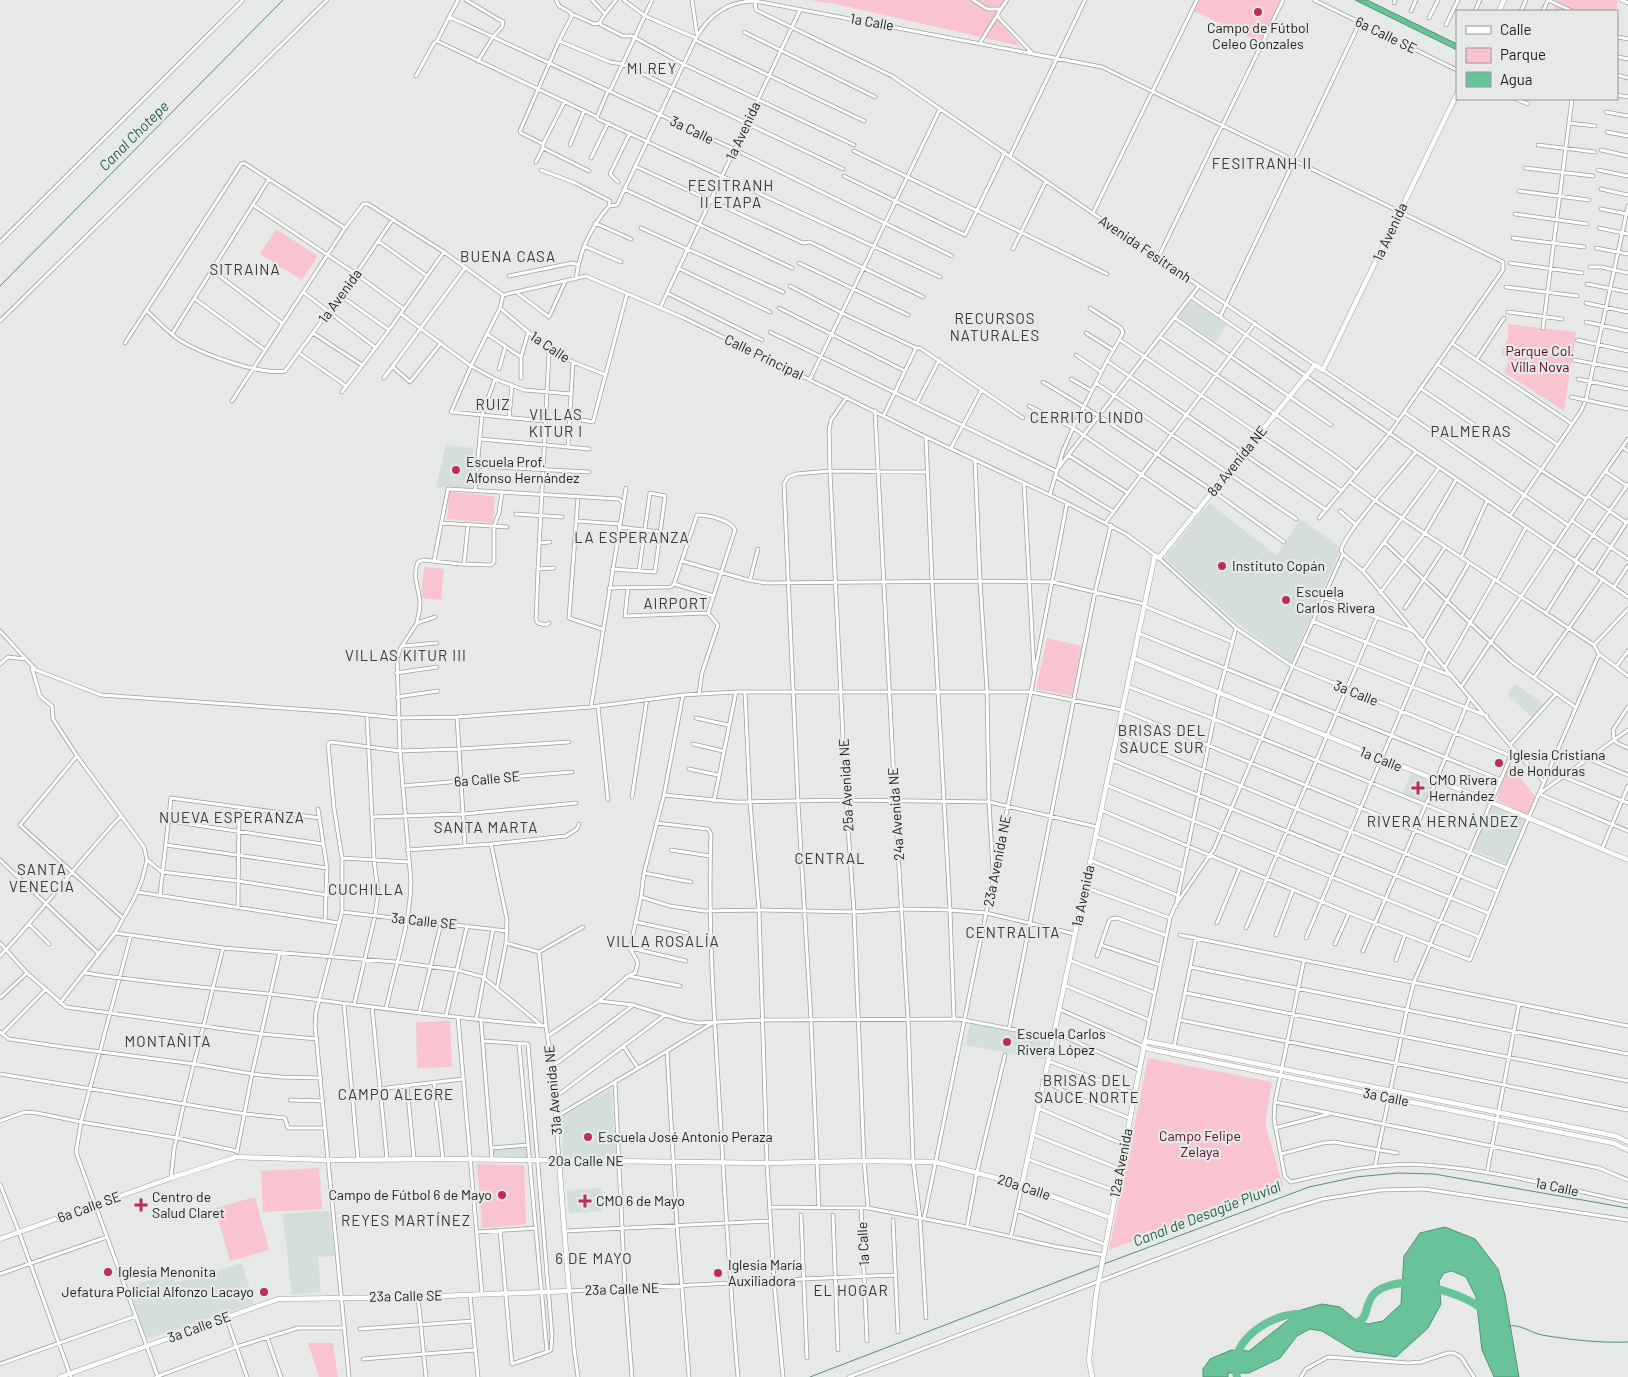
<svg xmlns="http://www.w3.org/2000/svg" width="1628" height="1377" font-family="Barlow,sans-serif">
<rect width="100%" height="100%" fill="#e6e9e7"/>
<!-- built -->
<path fill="#d4dfd9" d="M1191,300L1227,325L1215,342L1179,317Z
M446,445L473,448L471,488L436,487Z
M1209,503L1277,556L1300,519L1339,546L1338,555L1291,662L1240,625L1164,558Z
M1515,684L1544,704L1532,717L1507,695Z
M1411,773L1433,782L1424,804L1402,795Z
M1491,805L1525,819L1506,864L1472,849Z
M970,1024L1049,1039L1045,1060L965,1045Z
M611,1089L616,1157L563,1158L561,1117Z
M526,1146L527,1159L494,1158V1149Z
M601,1188L602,1211L569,1213L567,1190Z
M329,1211L335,1256L318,1257L321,1292L291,1295L288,1257L282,1214Z
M242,1263L254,1304L147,1339L128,1288L172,1272L176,1283Z"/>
<!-- green -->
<path fill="#f9c3cf" d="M810,0H1006L994,16L1020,46L836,4Z
M1199,0H1281L1260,42L1194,11Z
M1555,0H1615L1618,1L1616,11H1553L1557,1Z
M276,229L318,256L302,280L260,254Z
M1508,324L1576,332L1564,411L1504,372L1509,361L1501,353L1508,339Z
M449,492L495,496L493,523L447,519Z
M424,567L444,569L441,600L421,598Z
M1047,638L1082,646L1072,696L1036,689Z
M1509,764L1535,796L1527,815L1499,801L1497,798Z
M450,1021L452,1067L417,1068L416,1022Z
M1148,1058L1272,1082L1265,1124L1283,1185L1109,1250Z
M477,1164L524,1165L526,1224L482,1228Z
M319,1168L322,1209L263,1212L261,1171Z
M255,1197L269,1250L230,1261L215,1208Z
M308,1343H333L338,1377H319Z"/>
<!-- water -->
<path fill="#68c398" stroke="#529273" d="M1355,0H1367L1457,44V50Z
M1445,1227L1475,1239L1498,1269L1505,1295L1519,1377H1494L1482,1350L1476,1297L1466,1277L1452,1271L1444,1273L1439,1281L1441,1304L1428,1328L1396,1357L1355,1351L1322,1331L1310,1329L1297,1336L1280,1358L1249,1373H1228V1377H1203V1369L1210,1359L1231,1350L1249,1351L1301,1310L1322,1304L1340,1307L1356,1320L1368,1324L1383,1321L1401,1304L1404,1256L1420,1233Z"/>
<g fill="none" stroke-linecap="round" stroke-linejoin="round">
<!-- stream -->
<path stroke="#529273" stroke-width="1" d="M0,286L283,0
M1104,1264L1309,1187L1356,1177L1398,1173L1434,1174L1628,1208
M1509,1326C1521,1324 1531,1333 1542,1335C1571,1340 1599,1343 1628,1342
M810,1377L1101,1265"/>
<!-- river -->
<path stroke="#68c398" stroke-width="8" d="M1430,1287C1452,1293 1467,1297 1485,1311
M1350,1326C1370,1318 1363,1314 1370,1300C1376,1285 1399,1283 1412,1282
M1237,1377C1236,1371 1234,1362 1236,1357C1245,1330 1278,1312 1306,1314"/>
<defs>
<path id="street" d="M466,0L503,22L502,27L493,37L478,61
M592,0L605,14L600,22L601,25L623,36H632L683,64L854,145
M624,0L645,16L696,38
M652,0L611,89L608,91L597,117L598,119L940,277
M692,0L697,34
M973,0L987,9H1001
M1007,0L998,13V17L1032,53
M1314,0L1457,70
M1548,0L1572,11
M1621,0L1628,3
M755,1L756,10L892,76L1315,365
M1394,3L1395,0
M1411,11L1416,0
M1475,11L1480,0
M1521,11L1526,0
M1543,11L1548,0
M572,14L594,24L600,23
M605,14L616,0
M449,17L458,0
M1429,18L1438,0
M1446,25L1458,0
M744,32L875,97
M1618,37L1628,39
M695,40L864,121
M437,41L449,17L463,23L740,152L952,256
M559,41L610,62L622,64L843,169
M980,43L998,14
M1618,57L1628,59
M1617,75L1628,78
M416,76L434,43L437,41L597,117
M1617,95L1628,97
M1516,99L1528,104
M1606,112L1628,116
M1569,123L1595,126
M1607,132L1628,136
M543,144L521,133L520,131L559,41L572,16L570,12L559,6L556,0
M570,145L584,111
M1538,145L1595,152
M543,148L589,171
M1601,150L1628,156
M854,151L1107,274
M1010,156L1085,0
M591,158L608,123
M536,162L543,148V144L565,101
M635,166L803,243L810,242L923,297
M1525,168L1593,176
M541,170L575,183L610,201L609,206
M1598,170L1628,176
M844,176L965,235L1005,152
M618,182L610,174L630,133
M624,189L792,268
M1601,189L1628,195
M1519,191L1589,200
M253,205L356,274L404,309
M1601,209L1627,214
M1093,213L1197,0
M1515,214L1587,224
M595,223L631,239
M641,228L783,292
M1599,228L1628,234
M1513,238L1584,247
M378,241L427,276
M0,242L243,0
M584,246L621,262
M1596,248L1628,254
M1013,249L1046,181
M1158,258L1283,0
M799,263L908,315
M1510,263L1582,273
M1590,267H1601L1628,273
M678,268L770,312
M212,270L282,323
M509,276L572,263L578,265
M576,279C580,249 590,229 609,206L617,205L696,38C709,15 728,1 755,1L1102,67L1503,262V270L1389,434L1319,518
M1587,284L1628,292
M790,286L842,313L916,348H920L1023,418
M1506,287L1577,296
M303,292L376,348
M516,292L549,317L565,282
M667,293L762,340
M503,295L500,308L471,366L451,412L545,421
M341,296L389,330
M1191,297L1628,597
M195,299L265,350
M1586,303L1628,312
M500,308L546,347L573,362L606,375
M660,308L800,10
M779,308L905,371
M146,310C157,320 169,334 181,341C205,355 259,375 285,371L356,274L393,219
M1508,312L1562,319
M401,314L471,366L495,379L524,390L571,394
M1220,317L1360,22
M1175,318L1331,425
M0,321L327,0
M1586,322L1628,331
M1543,328L1572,99
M770,332L1056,471L1199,286
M313,333L362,365
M1086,333L1113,350
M172,334L269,179
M487,334L521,357
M1160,337L1275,414L1345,463L1357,473
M1120,340L1342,491
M1577,340L1628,351
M125,343L241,164L244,163L345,228
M1453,344L1572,424
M546,347L549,353L538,569L554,568
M299,353L346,386
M1076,355L1101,372
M1477,359L1504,318
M1574,360L1628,370
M1107,361L1325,509
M1437,364L1558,445
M392,366L410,382L441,343
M499,369L505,348
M1323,370L1398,420
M384,378L465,268
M521,378V357L528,333
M810,379L940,109
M1071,379L1092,391
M1578,379L1628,389
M1043,382L1099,416L1213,491L1284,542
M1096,383L1296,519
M1420,388L1541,470L1586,499
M342,392L389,330L444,252
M847,397L831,420L829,430L830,471L846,800L854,912L864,1161L868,1208
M1571,397L1628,409
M232,401L345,228L361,207L363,204H368L444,252L503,295L586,276L684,318L926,437L1067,503L1126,534L1155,555
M917,403L939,360
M1029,406L1073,428L1196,512
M875,411L895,801L908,1019L913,1161L920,1218L926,1318
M1404,412L1568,525
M884,415L916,348
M509,417L512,386
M570,418L593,422L627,294
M926,437L932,582L950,910L954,1019
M480,439L589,449
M568,446L573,362
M1622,447L1628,451
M951,448L981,391
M1068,455L1128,493
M975,460L980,581L987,691L989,802L993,871
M477,466L589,472
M1605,471L1627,486
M1055,476L1114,512
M1350,482L1376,501L1594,645L1599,654L1628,676
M1024,483L1034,670
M475,490L482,415L495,379
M1050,494L1063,451L1073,428L1107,361L1123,333L1121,328L1090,308
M1588,496L1627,523
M578,497L569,618L602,629
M1340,511L1356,525
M516,514L562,517
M1510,516L1581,411L1586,400L1628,206
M1571,520L1628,559
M577,521L620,524
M1106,522L1255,323
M441,523L507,527
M619,527L660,532
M1384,542L1512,662L1575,707
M539,543L550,542
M1343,554L1363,571L1510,745L1544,782
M1343,554L1341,551C1343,534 1402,470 1416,452
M1159,558L1236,628L1292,666L1511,756
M1461,558L1487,501
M434,561L448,489L619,499L623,503
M682,561L748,580L766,583L980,581L1053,582L1144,604
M1575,561L1628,484
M464,564L468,525
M538,569L536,619L538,623L546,625L549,623
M612,569L655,572L665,496L650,493L639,571
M1363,571L1439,468
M1594,573L1628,520
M750,580L758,549
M1497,581L1526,527
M674,584L714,596
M1614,587L1628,566
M609,588L671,587L674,584L697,515C708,515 731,520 735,530L708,613
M628,588L625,616L708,613
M1380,593L1425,533L1456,480
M1323,597L1413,631
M1144,606L1232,642
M1405,608L1445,547
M1546,613L1578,562
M1312,621L1452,676
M417,622C419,615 420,609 420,602C419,589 412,575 418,562L423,560L460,564L491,565L494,562V526L499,513L502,492
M0,631L36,670L101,695L340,712L398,718L457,717L591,707L683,695L736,692H1031L1122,710L1507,868
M1138,633L1501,780
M1423,642L1469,563
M1303,644L1487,716
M1594,645L1628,609
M403,646L437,643
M0,664L8,657L26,659
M1445,667L1495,579
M1616,667L1628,651
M32,668L40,696L52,706L53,719L77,756L144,847L147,860L142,880L135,897L115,933L60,1003
M396,673L437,667
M1534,678L1603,579
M1127,686L1214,719L1480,827
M1461,687L1588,496L1628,439
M745,692L750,802L759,910L767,1163L774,1281L783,1377
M699,694L702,673L718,625L708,613
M397,697L438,691
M598,706L608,800
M591,707L626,488
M1628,707L1613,730L1614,740L1617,743L1628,748
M457,717L465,846
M696,718L728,725
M1117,735L1497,891
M693,744L723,751
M1510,745L1556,694
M77,756L20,825L123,918
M1589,759L1628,775
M1112,760L1488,913
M689,769L718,775
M1564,777L1628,803
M1106,785L1479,937
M402,786L572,772
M1540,793L1628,730
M1539,794L1628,831
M664,795L735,802L846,800L989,802L1097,827
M632,797L647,699
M714,801L736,692
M318,809L327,868L325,920
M1101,810L1349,913L1470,960L1507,868L1599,654
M372,817L464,814L576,803
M169,821L323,844
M656,823L708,829L711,834C708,916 713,997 718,1079C724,1179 729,1278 738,1377
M1095,836L1182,870
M491,844L507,920L506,943L497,989
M166,845L327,868
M1602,849L1628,786
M407,850L491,844L566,836L577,829L579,824
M671,850L710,856
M342,858L408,862
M0,860L99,954
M147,860L162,872L238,881L327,895
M1090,860L1177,895
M644,873L691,882
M1084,887L1170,918
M137,892L339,923
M160,895L171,798L320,818
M641,897L670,906L704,911L759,910L854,912L903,909L950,910L986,913L1075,934
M1176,906L1219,693L1236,628
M238,907L239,807
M342,912L507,931
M636,922L687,933
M1217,923L1240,867
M29,924L49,944
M1246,928L1377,617
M115,933L223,948L396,962L457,970L483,977L541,1025
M131,935L81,1122L76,1152L158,1377
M1180,935L1628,1026
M1276,935L1293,890
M1306,938L1428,648
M0,943L27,973L66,1007L261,1034L317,1039
M506,943L539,952L583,927
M1335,944L1349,913
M1101,945L1160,965
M631,948L686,961
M1363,951L1436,781L1470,697
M539,952L546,1026L552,1067L559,1160
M0,956C43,911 78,861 121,816
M1097,956L1109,921L1111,919L1117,918L1165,935
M1069,960L1155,993
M1304,960L1275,1102L1274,1119L1284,1172L1285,1177L1291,1182C1335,1172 1380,1162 1426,1165C1494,1170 1562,1188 1628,1202
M1396,960L1405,935
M1190,967L1628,1054
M85,973C163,985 241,990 319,1000C395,1010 470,1020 546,1026
M629,976L680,986
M1064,985L1149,1020
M1186,993L1628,1081
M0,998L27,973
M599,1001L633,1005L682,1020L699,1023L762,1020L958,1019L1053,1037
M344,1004L358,1159
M354,1005L375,916L378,893L374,859L367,715
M372,1007L387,1159
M386,1009C395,967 410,925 411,882L400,751L397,659L400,649L417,623L435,617
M1059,1009L1143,1046
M419,1013L441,924
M446,1016L467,926
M458,1018L482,1294
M476,1020L493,929
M1180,1020L1628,1110
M481,1021L492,1159
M1009,1029L1095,592L1111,525
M0,1032L9,1039L63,1047L194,1064L252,1074L281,1077L321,1078
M1054,1032L1139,1070
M2,1034L46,989
M548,1036L599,1001L628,976L635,973L638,963L630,948L641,897L644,873L664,795L683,695
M483,1041L528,1044L552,1335L551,1350L547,1352
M1145,1041L1170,918L1175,906L1214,849L1282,690L1343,554
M519,1044L547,1352
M624,1047L638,1068
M1174,1047L1196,938
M1048,1061L1134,1093
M552,1067L632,1006
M0,1074L245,1114L285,1118L288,1128H325
M1043,1081L1085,1101L1129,1118
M434,1082L443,1159
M615,1082L625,1289L632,1377
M407,1085L414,1159
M353,1092L463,1079
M554,1098L665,1015
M290,1100L323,1101
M1275,1102L1599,1168L1628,1180
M1038,1108L1125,1145
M556,1117L667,1051
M0,1121L25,1112L37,1113L81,1122L177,1138L237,1151
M1275,1128L1329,1114
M1032,1134L1120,1169
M491,1148L528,1145
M237,1152L252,1074L280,952
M1281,1154L1323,1143L1334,1142L1397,1153
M1027,1159L1116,1191
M1375,1166L1407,1009L1414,982L1514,749
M1487,1173L1519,1004
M171,1178L174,1149L184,1103L223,948
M0,1184L19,1232L71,1377
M770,1207L868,1208L967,1227L1053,1246L1104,1255
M819,1208L811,1020L798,802L784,484L788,477L796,474L830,471L927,472
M861,1208L867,1341
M1016,1210L1106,1245
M801,1215L807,1358
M833,1215L838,1350
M924,1219L1031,692L1067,503
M893,1220L898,1332
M967,1227L977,1172L1005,1055
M500,1230L512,1364L547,1352
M566,1231L770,1221
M477,1232L536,1228
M1011,1236L1022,1185
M0,1274L107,1237
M780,1280L894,1275
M470,1295L478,1377
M418,1297L426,1377
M226,1317L247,1377
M360,1329L473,1321
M267,1337L281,1377
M363,1359L475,1350
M0,1364L136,1316
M156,1377L236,1347L298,1328H344
M349,1377L315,1025L316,1012L342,912V858L334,808L328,744L331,742L400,751L460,749L569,742
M578,1377L574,1348L569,1291L774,1281
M689,1377L677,1226L667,1051L714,1022
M849,1377L1280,1212L1323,1199L1381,1190L1424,1189L1628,1220
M1301,1377L1306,1369L1328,1357L1408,1363L1421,1362L1448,1353H1454L1461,1357L1474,1377"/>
<path id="secondary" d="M1499,11L1504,0
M1133,658L1491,802L1628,860
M1143,1046L1149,1049L1613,1143L1628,1150
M1022,1185L1155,555L1159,558L1315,365L1323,370L1457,94
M0,1239L171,1178L236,1157L327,1160L443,1159L767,1163L864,1161L936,1162L1022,1185L1111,1218
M60,1377L278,1299L418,1297L569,1291L559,1161
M1092,1377L1089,1360L1096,1295L1145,1041L1616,1136L1628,1142"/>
</defs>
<!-- street casing -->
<use href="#street" stroke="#9c9f9d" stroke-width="4.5"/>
<!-- secondary casing -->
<use href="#secondary" stroke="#9c9f9d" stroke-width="5.5"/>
<!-- street -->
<use href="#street" stroke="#fff" stroke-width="3"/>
<!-- secondary -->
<use href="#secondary" stroke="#fff" stroke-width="4.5"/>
</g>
<!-- markers -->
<g fill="#b92d62" stroke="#e6e9e7" stroke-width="2">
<circle cx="1258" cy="12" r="5"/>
<circle cx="456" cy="470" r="5"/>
<circle cx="1222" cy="566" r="5"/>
<circle cx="1286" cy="600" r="5"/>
<circle cx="1499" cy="763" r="5"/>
<path d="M1415.5 780.5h5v5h5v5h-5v5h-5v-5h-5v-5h5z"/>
<circle cx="1007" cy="1042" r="5"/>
<circle cx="588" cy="1137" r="5"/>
<circle cx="502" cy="1195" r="5"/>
<path d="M582.5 1193.5h5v5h5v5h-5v5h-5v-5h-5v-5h5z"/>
<path d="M138.5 1197.5h5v5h5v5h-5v5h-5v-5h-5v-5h5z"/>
<circle cx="108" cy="1272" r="5"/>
<circle cx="718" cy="1273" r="5"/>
<circle cx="264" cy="1292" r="5"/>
</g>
<g text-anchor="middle" stroke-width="4.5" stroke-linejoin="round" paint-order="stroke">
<!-- street labels -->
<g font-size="14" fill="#1e1f1e" stroke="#e6e9e7">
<text transform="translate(872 22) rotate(10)" y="5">1a Calle</text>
<text transform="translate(1386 35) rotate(26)" y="5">6a Calle SE</text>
<text transform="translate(692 130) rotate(26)" y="5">3a Calle</text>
<text transform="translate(743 131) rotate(-65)" y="5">1a Avenida</text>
<text transform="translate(1390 232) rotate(-65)" y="5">1a Avenida</text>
<text transform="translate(1145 249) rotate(34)" y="5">Avenida Fesitranh</text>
<text transform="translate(340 296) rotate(-54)" y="5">1a Avenida</text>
<text transform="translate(550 347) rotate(34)" y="5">1a Calle</text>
<text transform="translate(764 357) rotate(26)" y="5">Calle Principal</text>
<text transform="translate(1237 461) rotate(-51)" y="5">8a Avenida NE</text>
<text transform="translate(1356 693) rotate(22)" y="5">3a Calle</text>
<text transform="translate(1381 759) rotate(22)" y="5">1a Calle</text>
<text transform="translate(487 779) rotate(-5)" y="5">6a Calle SE</text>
<text transform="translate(846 785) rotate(-93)" y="5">25a Avenida NE</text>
<text transform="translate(896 814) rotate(-94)" y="5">24a Avenida NE</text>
<text transform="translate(997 861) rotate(-79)" y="5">23a Avenida NE</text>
<text transform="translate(1083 896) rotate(-78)" y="5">1a Avenida</text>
<text transform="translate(424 921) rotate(6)" y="5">3a Calle SE</text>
<text transform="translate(553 1090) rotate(-95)" y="5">31a Avenida NE</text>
<text transform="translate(1386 1097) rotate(11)" y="5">3a Calle</text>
<text x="586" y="1166">20a Calle NE</text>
<text transform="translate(1121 1163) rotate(-79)" y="5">12a Avenida</text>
<text transform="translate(1024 1187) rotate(18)" y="5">20a Calle</text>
<text transform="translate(1557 1187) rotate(12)" y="5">1a Calle</text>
<text transform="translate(89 1207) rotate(-20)" y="5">6a Calle SE</text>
<text transform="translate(863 1244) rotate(-93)" y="5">1a Calle</text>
<text transform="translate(622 1289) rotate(-2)" y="5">23a Calle NE</text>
<text transform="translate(406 1296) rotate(-1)" y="5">23a Calle SE</text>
<text transform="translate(199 1327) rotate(-20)" y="5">3a Calle SE</text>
</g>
<!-- poi labels -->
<g font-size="14" fill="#1e1f1e" stroke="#e6e9e7" text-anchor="start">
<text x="1258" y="33" text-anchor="middle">Campo de Fútbol<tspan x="1258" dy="16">Celeo Gonzales</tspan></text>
<text x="466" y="467">Escuela Prof.<tspan x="466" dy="16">Alfonso Hernández</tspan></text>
<text x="1232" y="571">Instituto Copán</text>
<text x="1296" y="597">Escuela<tspan x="1296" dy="16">Carlos Rivera</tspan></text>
<text x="1509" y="760">Iglesia Cristiana<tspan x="1509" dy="16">de Honduras</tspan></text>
<text x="1429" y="785">CMO Rivera<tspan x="1429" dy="16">Hernández</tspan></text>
<text x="1017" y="1039">Escuela Carlos<tspan x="1017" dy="16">Rivera López</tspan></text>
<text x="598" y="1142">Escuela José Antonio Peraza</text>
<text x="492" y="1200" text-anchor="end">Campo de Fútbol 6 de Mayo</text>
<text x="152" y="1202">Centro de<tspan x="152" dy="16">Salud Claret</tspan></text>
<text x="596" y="1206">CMO 6 de Mayo</text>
<text x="728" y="1270">Iglesia María<tspan x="728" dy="16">Auxiliadora</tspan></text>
<text x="118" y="1277">Iglesia Menonita</text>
<text x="254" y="1297" text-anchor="end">Jefatura Policial Alfonzo Lacayo</text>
</g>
<!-- park labels -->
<g font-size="14" fill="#580a2a" stroke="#e6e9e7">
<text x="1540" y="356">Parque Col.<tspan x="1540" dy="16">Villa Nova</tspan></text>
<text x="1200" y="1141">Campo Felipe<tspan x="1200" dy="16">Zelaya</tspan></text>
</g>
<!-- neighbourhood labels -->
<g font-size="15" letter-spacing="1" fill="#393c3b" stroke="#e6e9e7">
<text x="652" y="74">MI REY</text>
<text x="1262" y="169">FESITRANH II</text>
<text x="731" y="191">FESITRANH<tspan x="731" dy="17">II ETAPA</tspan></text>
<text x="508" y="262">BUENA CASA</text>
<text x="245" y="275">SITRAINA</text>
<text x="995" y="324">RECURSOS<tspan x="995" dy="17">NATURALES</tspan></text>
<text x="493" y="410">RUIZ</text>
<text x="556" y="420">VILLAS<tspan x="556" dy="17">KITUR I</tspan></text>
<text x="1087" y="423">CERRITO LINDO</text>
<text x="1471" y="437">PALMERAS</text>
<text x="632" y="543">LA ESPERANZA</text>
<text x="676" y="609">AIRPORT</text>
<text x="406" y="661">VILLAS KITUR III</text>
<text x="1162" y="736">BRISAS DEL<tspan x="1162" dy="17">SAUCE SUR</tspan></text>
<text x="232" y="823">NUEVA ESPERANZA</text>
<text x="1443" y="827">RIVERA HERNÁNDEZ</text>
<text x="486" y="833">SANTA MARTA</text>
<text x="830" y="864">CENTRAL</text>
<text x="42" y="875">SANTA<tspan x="42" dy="17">VENECIA</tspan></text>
<text x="366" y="895">CUCHILLA</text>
<text x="1013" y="938">CENTRALITA</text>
<text x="663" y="947">VILLA ROSALÍA</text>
<text x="168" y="1047">MONTAÑITA</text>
<text x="1087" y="1086">BRISAS DEL<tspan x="1087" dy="17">SAUCE NORTE</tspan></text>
<text x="396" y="1100">CAMPO ALEGRE</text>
<text x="406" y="1226">REYES MARTÍNEZ</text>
<text x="594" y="1264">6 DE MAYO</text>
<text x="851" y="1296">EL HOGAR</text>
</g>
<!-- water labels -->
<g font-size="15" font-style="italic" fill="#216447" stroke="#e6e9e7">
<text transform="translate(134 136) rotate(-45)" y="5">Canal Chotepe</text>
<text transform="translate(1207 1214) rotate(-21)" y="5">Canal de Desagüe Pluvial</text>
</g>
</g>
<!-- legend -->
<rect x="1456" y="10" width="162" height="90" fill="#e6e9e7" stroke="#969897"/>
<rect x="1466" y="26" width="25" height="8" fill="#ffffff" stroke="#969897"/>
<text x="1500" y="35" font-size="15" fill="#1e1f1e">Calle</text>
<rect x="1466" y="48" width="25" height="15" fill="#f9c3cf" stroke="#969897"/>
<text x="1500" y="60" font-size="15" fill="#1e1f1e">Parque</text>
<rect x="1466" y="72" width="25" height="15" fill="#68c398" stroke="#969897"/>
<text x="1500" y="85" font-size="15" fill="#1e1f1e">Agua</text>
</svg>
